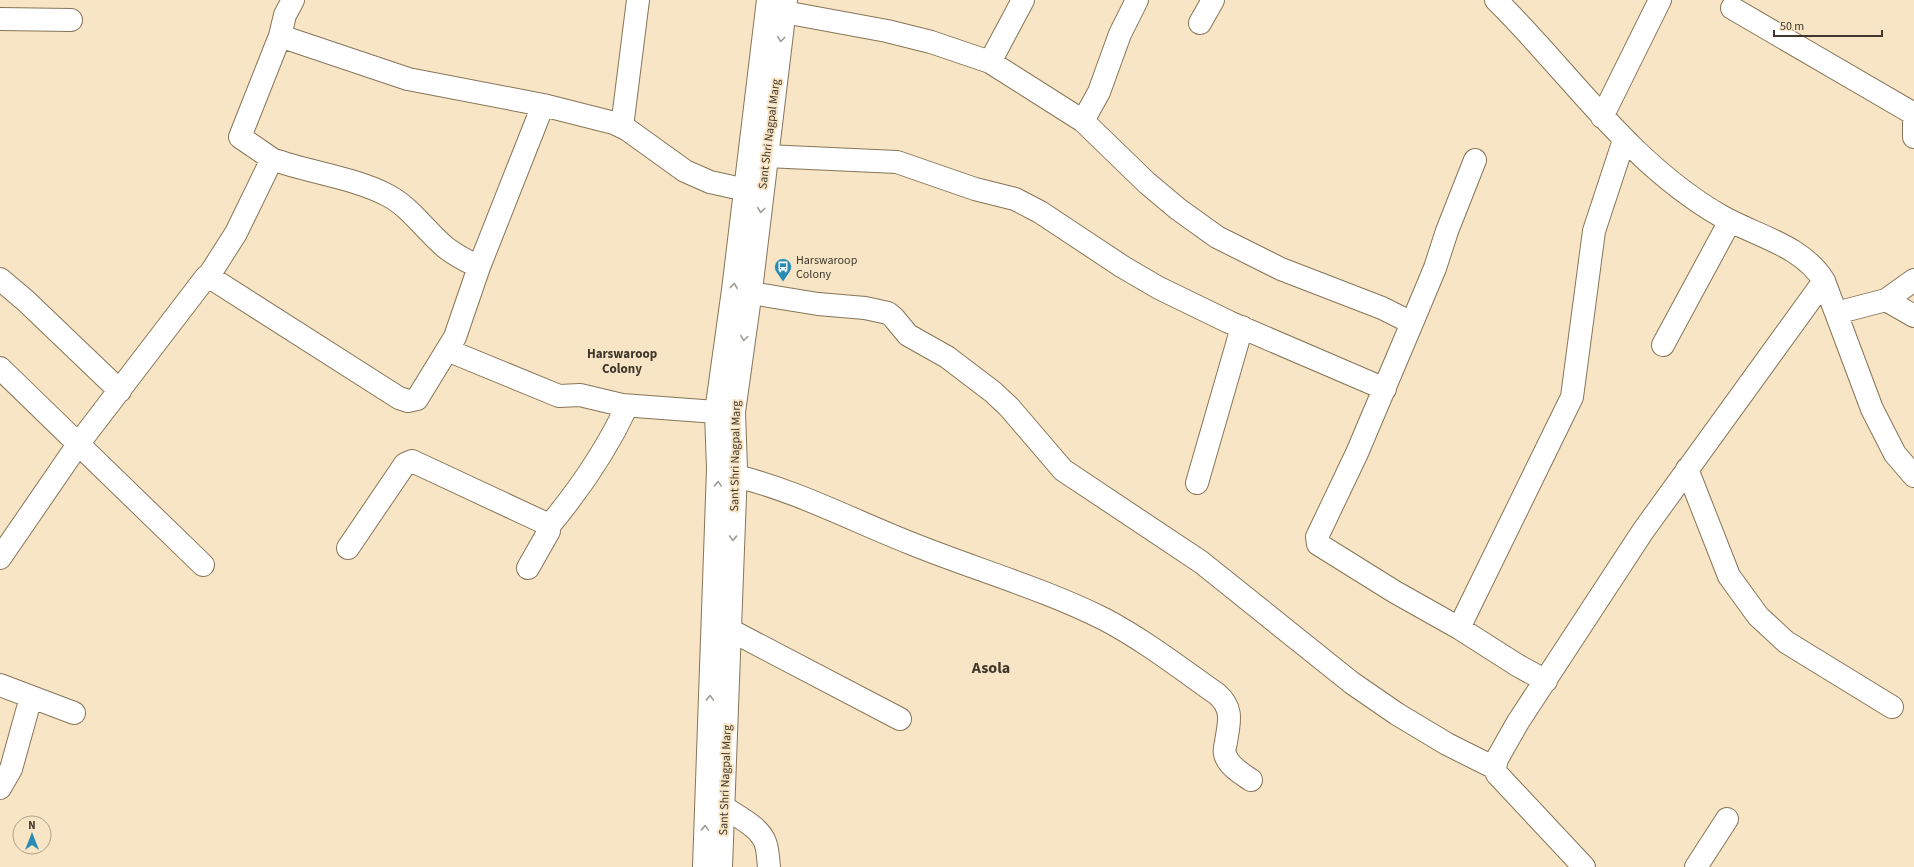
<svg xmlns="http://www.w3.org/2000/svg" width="1914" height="867" font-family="'Source Sans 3',sans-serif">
<rect width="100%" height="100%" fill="#f8e5c5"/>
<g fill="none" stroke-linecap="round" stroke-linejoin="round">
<defs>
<path id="minor" d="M1496,0C1570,73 1629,163 1721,216C1756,236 1802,245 1824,281L1872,409L1895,454L1914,476
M1732,8L1914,114
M784,12L887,31L931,42L990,62L1083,121L1147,183L1178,209L1217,237L1281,269L1382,308L1412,323
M0,19L71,20
M1200,23L1213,0
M280,36L408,79L543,105L614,123L628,130L685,171L710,182L746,190
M990,62L1023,0
M1602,117L1660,0
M1083,121L1099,92L1120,34L1137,0
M1914,122V137
M622,127L638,0
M766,156L897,162L975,189L1015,199L1040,212L1123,267L1159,288L1229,322L1385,389
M272,159C310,173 353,177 389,196C411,208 426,231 445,247C456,256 467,261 479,267
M1475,160L1447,231L1435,268L1412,323L1357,453L1317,537L1318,544L1395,592L1459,628L1517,665L1546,681
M208,277L236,233L272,159L240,137L280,36L285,15L293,0
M0,279L26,301L120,391
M751,293L818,304L865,308L888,313L893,317L908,335L947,357L993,392L1009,407L1063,470L1201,562L1352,683L1397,714L1447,744L1495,768
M1886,300L1914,316
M1836,313L1886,300L1914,280
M1663,345L1730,221
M447,350L559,396L580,395L622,405L716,412
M0,368L203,565
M1687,469L1729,576L1758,616L1786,642L1892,707
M736,476C797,491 852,520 910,543C974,569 1042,588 1104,619C1144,640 1180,668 1217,694C1234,709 1229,722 1226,742C1225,746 1224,751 1225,754C1228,766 1242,774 1251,780
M1197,483L1242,327
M549,526C579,490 607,449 627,406
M348,548L405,464L412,461L547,524L549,531L528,568
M0,558L79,443L206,277L211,278L399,398L408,401L417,399L455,337L479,267L543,105
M1459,628L1572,397L1594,231L1624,140
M730,630L900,719
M0,685L74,713
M0,788L11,769L31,697
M724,807C736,816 759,826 765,842C768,849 768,859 769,867
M1584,867L1497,774L1495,768L1497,759L1518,722L1643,531L1824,281
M1696,867L1727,819"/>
<path id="major" d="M704,867L718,469L716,412L733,290L768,0
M721,867L736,469L734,412L751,290L786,0"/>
</defs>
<!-- minor casing -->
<use href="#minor" stroke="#867558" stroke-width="24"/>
<!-- major casing -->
<use href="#major" stroke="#867558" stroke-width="24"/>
<!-- minor -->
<use href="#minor" stroke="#fff" stroke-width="22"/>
<!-- major -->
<use href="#major" stroke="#fff" stroke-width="22"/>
</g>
<!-- one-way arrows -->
<defs><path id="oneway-chevron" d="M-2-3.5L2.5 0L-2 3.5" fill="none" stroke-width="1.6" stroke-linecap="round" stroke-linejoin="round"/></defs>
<g stroke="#9f9b95">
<use href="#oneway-chevron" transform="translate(781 39) rotate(97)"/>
<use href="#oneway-chevron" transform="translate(761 210) rotate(97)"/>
<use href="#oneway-chevron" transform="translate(734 286) rotate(-83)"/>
<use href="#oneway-chevron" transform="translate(744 338) rotate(98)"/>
<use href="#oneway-chevron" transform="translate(718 484) rotate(-88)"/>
<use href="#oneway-chevron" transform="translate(733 538) rotate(92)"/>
<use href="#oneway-chevron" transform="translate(710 698) rotate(-88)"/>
<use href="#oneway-chevron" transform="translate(705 828) rotate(-88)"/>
</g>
<!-- icons -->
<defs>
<symbol id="bus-pin" viewBox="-11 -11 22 30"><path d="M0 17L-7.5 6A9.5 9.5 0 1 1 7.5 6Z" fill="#278bb4" stroke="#f8e5c5"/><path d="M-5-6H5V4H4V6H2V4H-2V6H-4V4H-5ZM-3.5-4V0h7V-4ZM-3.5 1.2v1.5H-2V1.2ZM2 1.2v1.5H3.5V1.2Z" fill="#fff"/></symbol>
</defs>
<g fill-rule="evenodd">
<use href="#bus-pin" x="773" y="257" width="20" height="27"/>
</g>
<g text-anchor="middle" stroke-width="4" stroke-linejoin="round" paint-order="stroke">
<!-- street labels -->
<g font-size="12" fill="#3f372b" stroke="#f8e5c5">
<text transform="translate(769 134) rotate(-83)" y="4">Sant Shri Nagpal Marg</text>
<text transform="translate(735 456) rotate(-89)" y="4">Sant Shri Nagpal Marg</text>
<text transform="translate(725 780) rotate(-88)" y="4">Sant Shri Nagpal Marg</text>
</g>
<!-- poi labels -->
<g font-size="12" fill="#3f372b" stroke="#f8e5c5" text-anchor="start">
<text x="796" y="264">Harswaroop<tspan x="796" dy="14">Colony</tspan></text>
</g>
<!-- neighbourhood labels -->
<g font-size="13" font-weight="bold" fill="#3f372b" stroke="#f8e5c5">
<text x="622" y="358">Harswaroop<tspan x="622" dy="15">Colony</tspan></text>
</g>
<!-- district labels -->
<g font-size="16" font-weight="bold" fill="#3f372b" stroke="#f8e5c5">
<text x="991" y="673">Asola</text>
</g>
</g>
<!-- north arrow -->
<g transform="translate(32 835)"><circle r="19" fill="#f8e5c5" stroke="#ae9f87"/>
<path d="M0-3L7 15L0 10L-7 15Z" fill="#278bb4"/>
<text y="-6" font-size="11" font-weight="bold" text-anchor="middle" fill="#3f372b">N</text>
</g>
<!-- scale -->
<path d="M1774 30v6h108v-6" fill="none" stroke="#3f372b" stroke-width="2"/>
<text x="1780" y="30" font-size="12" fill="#3f372b" stroke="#f8e5c5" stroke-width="3" paint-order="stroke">50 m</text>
</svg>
